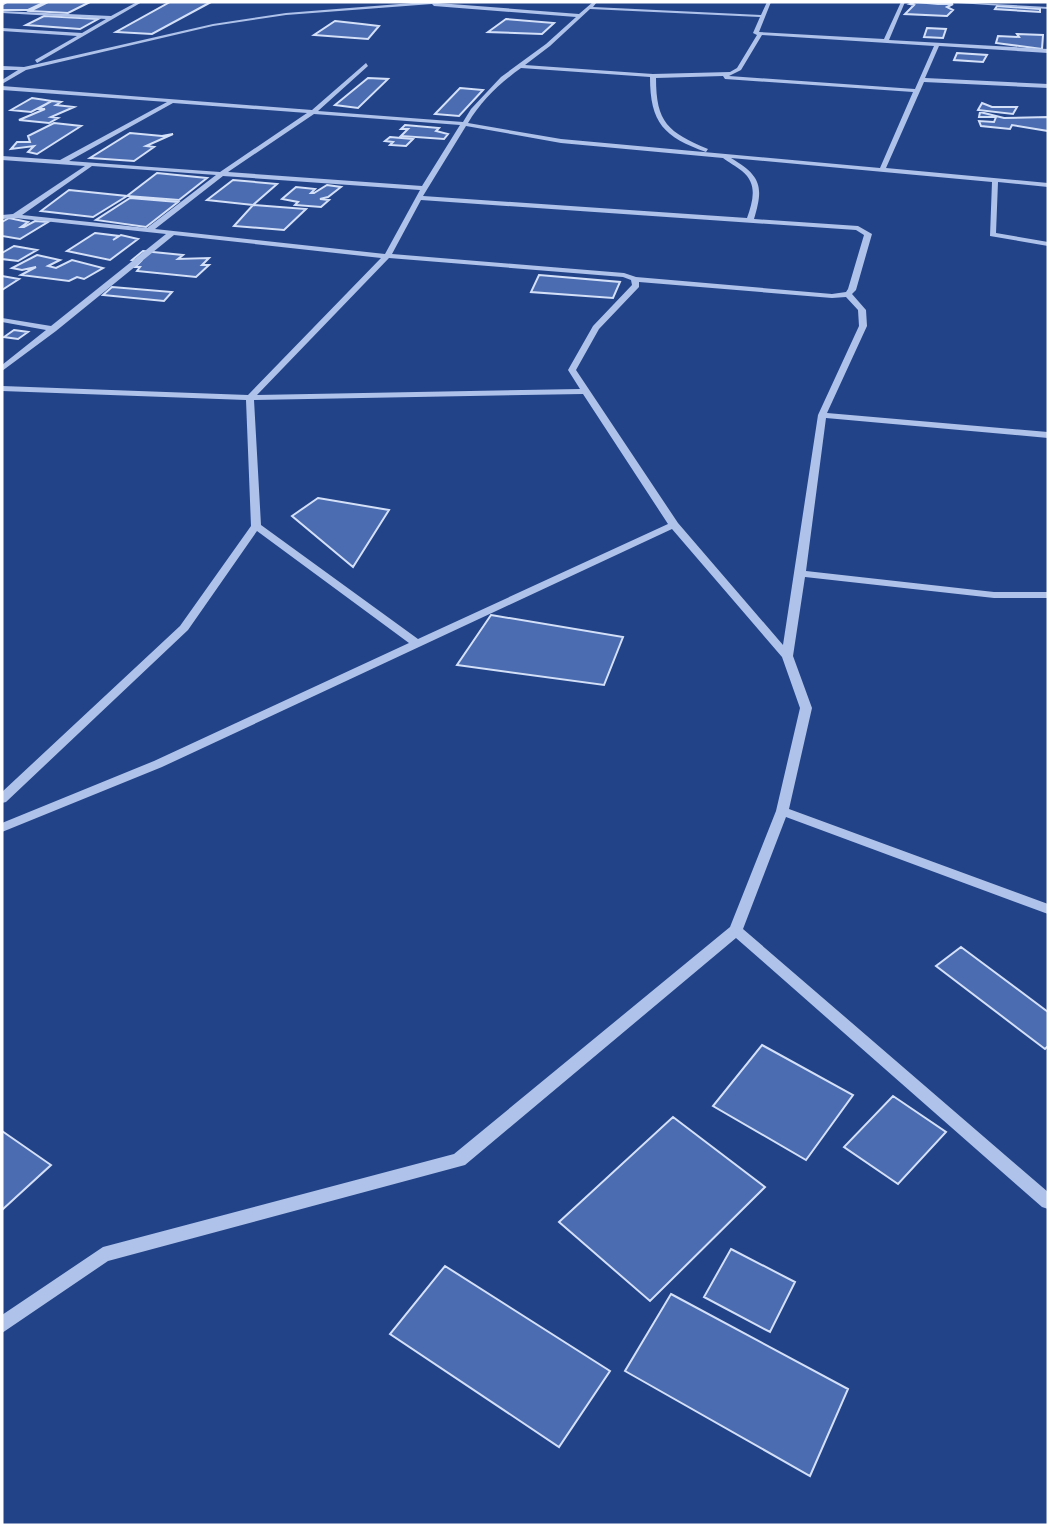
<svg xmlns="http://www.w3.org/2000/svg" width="1050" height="1527" font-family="Jost,sans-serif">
<rect width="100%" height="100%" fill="#234389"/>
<!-- building -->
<path fill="#4b6cb1" stroke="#d4e0f8" stroke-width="2" d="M7,2H45L28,10H2V5Z
M48,2H90L68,13L30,11Z
M170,2H211L152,34L116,32Z
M916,2L938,4H953L947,7L953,10L947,16L905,14L914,5L910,4Z
M997,6L1040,9V12L995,9Z
M44,16L98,19L80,29L26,25Z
M506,19L554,23L542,34L488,32Z
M335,21L362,24L379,26L368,39L314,35Z
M927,28L946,29L943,38L924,37Z
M1017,34L1043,35L1042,49L996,43L998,36L1019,37Z
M957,53L987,55L983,62L954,60Z
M368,78L388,79L358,108L335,105Z
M460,88L483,90L459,116L435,114Z
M32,98L52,101L31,112L11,110Z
M52,101L61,102L56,105L74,107L51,117L58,118L49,123L19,120L45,109H38Z
M982,103L992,107H1017L1013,114L978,110Z
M980,112L1004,118L1048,117V131L1012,125L1010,129L981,126L979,121L994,122L996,117H979Z
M54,123L81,126L37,154L28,152L34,146L11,149L17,142H30L28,136Z
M405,125L439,128L436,131L448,134L444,139L401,136L408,129H401Z
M130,133L162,136L173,134L146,146L154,147L134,161L90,158Z
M390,137L413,139L406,146L390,145L393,142L385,141Z
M157,173L207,178L179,200L127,196Z
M233,180L277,184L253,205L207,200Z
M327,185L341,187L328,197L320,199L329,200L321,207L295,205L298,202L282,199L296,187L315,189L311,193H314Z
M69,190L127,196L93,217L41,211Z
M130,198L178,202L146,227L96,220Z
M253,205L306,209L284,230L234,226Z
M9,218L28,222L21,227H24L35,221L48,222L20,239L2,236V222Z
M95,233L119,236L113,240L121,235L138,239L110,260L67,251Z
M14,246L37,250L18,261L2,259V253Z
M143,251L183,255L178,259L209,258L202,265H209L196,277L137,271L140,267H135L141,261L132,260Z
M37,255L60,260L48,266L56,268L72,260L103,268L84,279L77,277L69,281L21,275L36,267L22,270L12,268Z
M539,275L620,282L613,298L531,292Z
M2,276L19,279L2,290Z
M112,287L172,292L164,301L103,295Z
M14,330L28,332L18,339L4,337Z
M318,498L389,510L353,567L292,516Z
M491,615L623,637L604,685L457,665Z
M961,947L1048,1012V1046L1045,1049L936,966Z
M762,1045L853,1095L806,1160L713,1106Z
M893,1096L946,1132L898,1184L844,1147Z
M673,1117L765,1187L650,1301L559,1222Z
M2,1131L51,1165L2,1210Z
M731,1249L795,1282L770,1332L704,1297Z
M445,1266L610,1371L559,1447L390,1334Z
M671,1294L848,1389L810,1476L625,1371Z"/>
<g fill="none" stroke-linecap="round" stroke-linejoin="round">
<!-- minor -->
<path fill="#afc3ea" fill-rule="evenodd" d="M137,2H142L37,63L35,60L77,36L2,31V28L82,33L106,19L2,13V11L111,16Z
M425,2L579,14L593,2H597L593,7L761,15L767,2H771L759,32L884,39L901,2H905L889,40L1048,49V53L939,46L925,78L1048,84V88L924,82L886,168L1048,183V187L998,182L996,233L1048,242V246L990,236L992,182L731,158C761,176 764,186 754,219L858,226L872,234L856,290L852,294L866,310L867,326L827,413L1048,432V438L826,418L806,571L994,592H1048V598H994L805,577L793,656L812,708L789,809L1048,904V914L786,817L743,929L1048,1192V1209L1042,1207L736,938L465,1165L108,1261L2,1333V1315L103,1247L454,1154L730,927L776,811L800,708L782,657L672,529L162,767L2,832V823L154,761L409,643L257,531L188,630L6,802L2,803V792L180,626L251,526L246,400L2,391V386L248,395L381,258L174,235L56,331L2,371V365L46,330L2,322V318L51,326L166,234L15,218L2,219V215L13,214L85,166L2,160V156L60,160L167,102L2,90V86L312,110L366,63L368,66L318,111L463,122L471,109L501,77L546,44L576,17L434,6L432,4L286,15L213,26L26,70L2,84V80L18,70H2V66L24,67L213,24L286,13ZM590,9L760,17L753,33L757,35L737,68L730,72L653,74L525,65L550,46ZM762,35L934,46L915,89L729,76L741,70ZM521,68L650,77C650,123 664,137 706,152L708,149C668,132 656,123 656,78L723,76L725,79L913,92L880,168L561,139L468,123C481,101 500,83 521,68ZM173,103L307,113L220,172L69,161ZM314,114L460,125L422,186L228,172ZM466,126L561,143L723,158C728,162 736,166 742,171C758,184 753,201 747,218L423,196ZM92,166L216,175L147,228L22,215ZM223,176L420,190L385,254L155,229ZM421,200L856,230L864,235L848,289L846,292L832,294L636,277L624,273L392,254ZM389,258L623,277L631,280L632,285L593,326L568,370L580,389L257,395ZM639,282L832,298L846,297L858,310L859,326L818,415L783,645L678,523L576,370L599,329L639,287ZM583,394L668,524L418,639L261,525L254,400Z
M956,2L1048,7V9L958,3Z"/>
</g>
<!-- border -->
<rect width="1050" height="1527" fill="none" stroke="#ffffff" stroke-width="7"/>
</svg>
